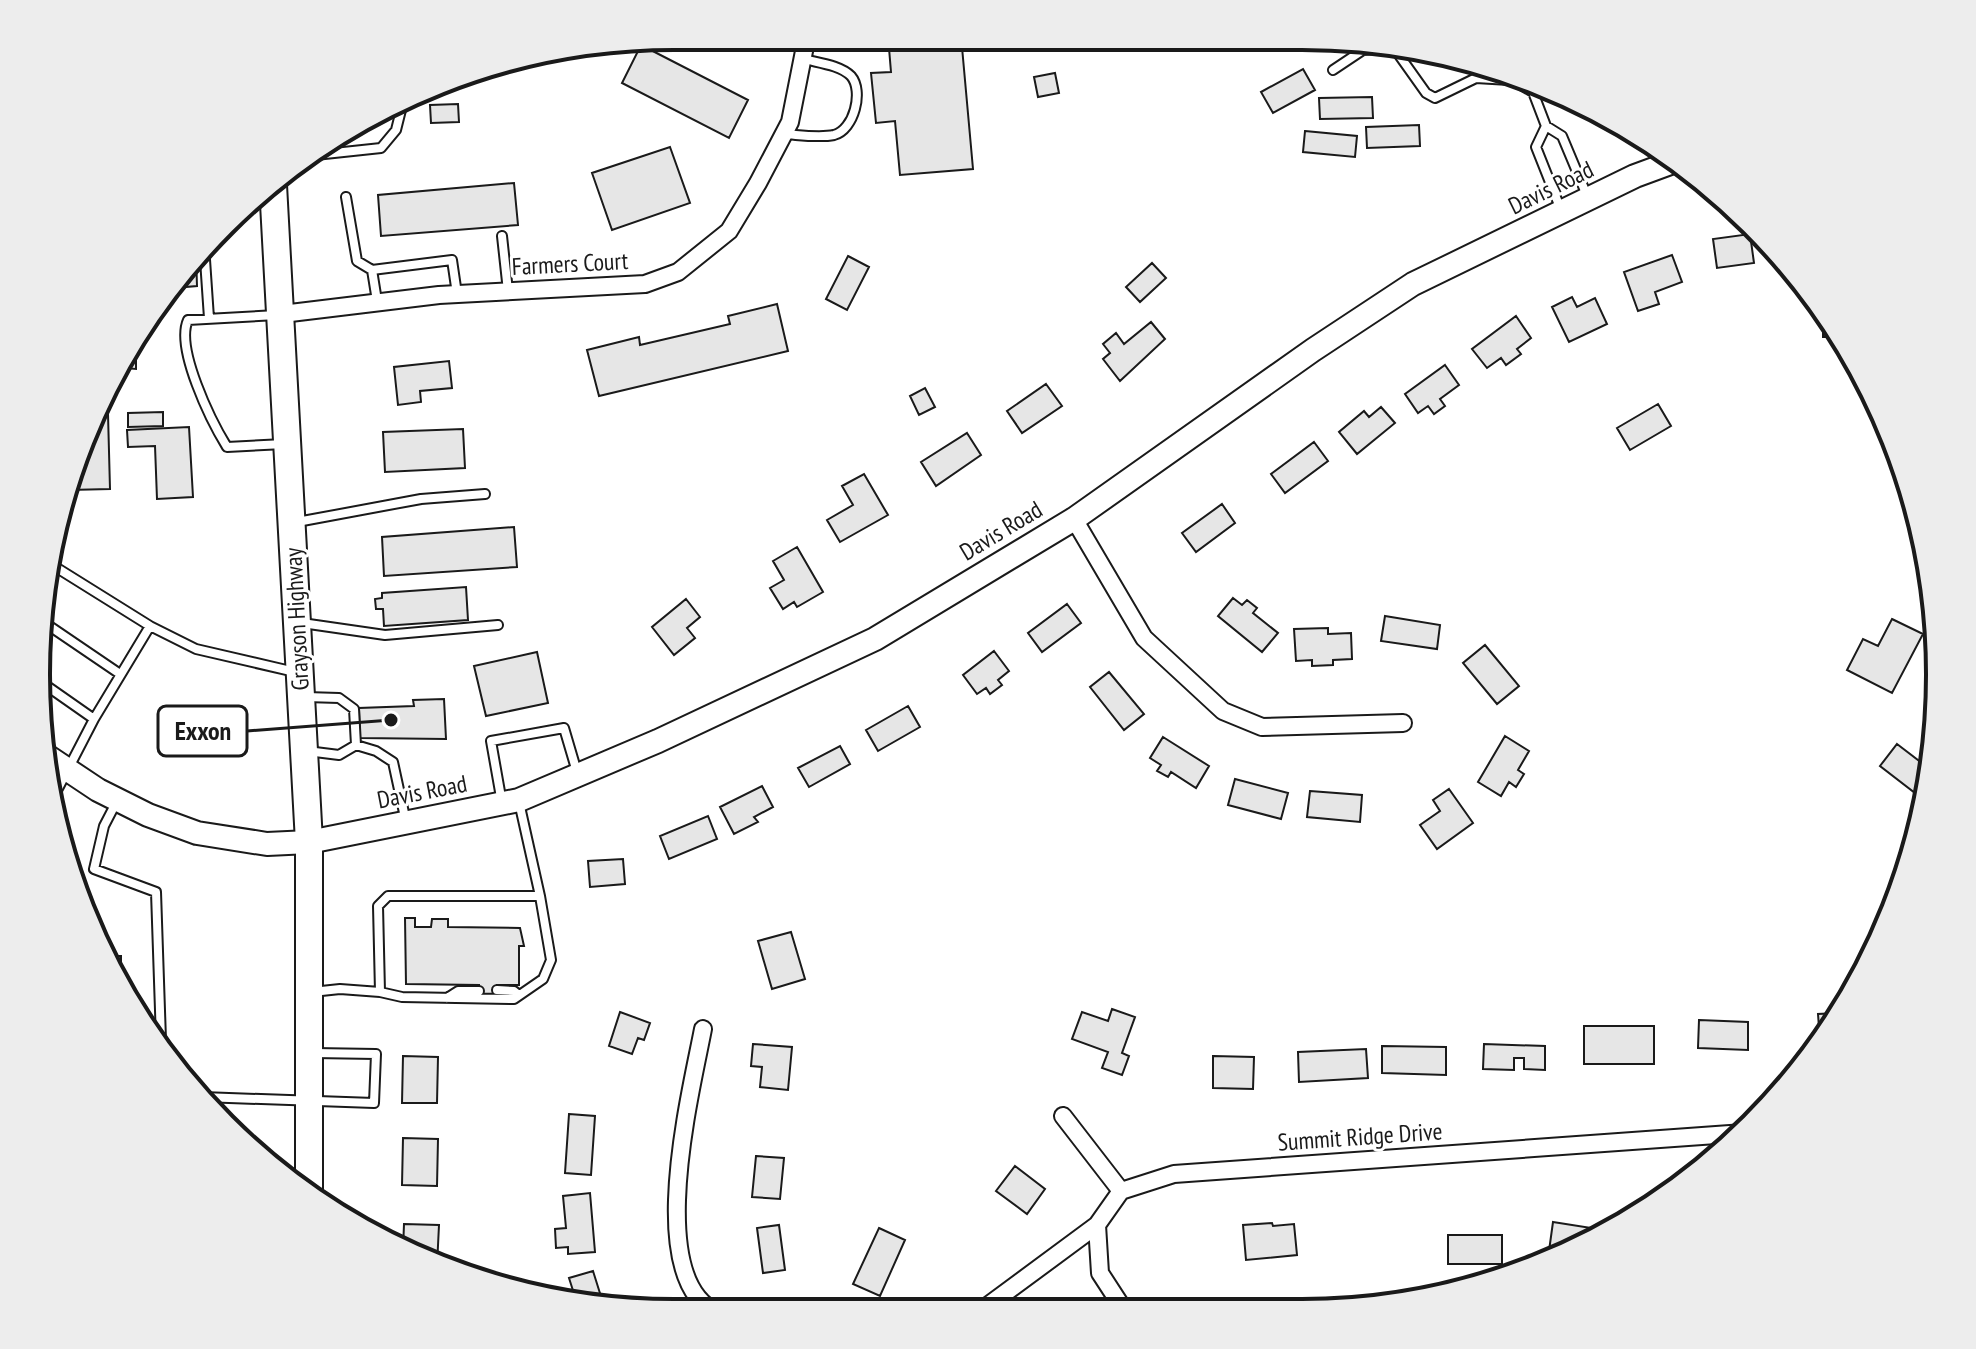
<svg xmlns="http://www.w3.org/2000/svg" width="1976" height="1349" font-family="'PT Sans Narrow',sans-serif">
<rect width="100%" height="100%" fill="#fff"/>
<!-- building -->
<path fill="#e6e6e6" stroke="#1a1a1a" stroke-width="2" d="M888,36H961L973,169L900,175L895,121L876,123L871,73L891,72Z
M641,45L748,100L729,138L622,83Z
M1303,69L1315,90L1273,113L1261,92Z
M476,73L477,81L452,83Z
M1055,73L1059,93L1038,97L1034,77Z
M1372,97L1373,118L1320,119L1319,98Z
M458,104L459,122L431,123L430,105Z
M1419,125L1420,146L1367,148L1366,127Z
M1305,131L1357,136L1355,157L1303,152Z
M670,147L690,203L612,230L592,173Z
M514,183L518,225L381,236L378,195Z
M1750,234L1754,263L1717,268L1713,239Z
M196,254L197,286L173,288L194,254Z
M1672,255L1682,282L1655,292L1659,304L1638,311L1624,272Z
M848,256L869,267L847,310L826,299Z
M1152,263L1166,278L1140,302L1126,287Z
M1572,297L1577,307L1595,298L1607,324L1569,342L1552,307Z
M777,304L788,351L599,396L587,350L639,337L640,345L730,324L728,316Z
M1516,316L1531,338L1517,349L1521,354L1506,365L1501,358L1487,368L1472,349Z
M1823,320H1833L1842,337H1823Z
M1151,322L1165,339L1120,381L1103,359L1110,353L1103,344L1116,333L1124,344Z
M129,358H136V369L123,368Z
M449,361L452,388L420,391L421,402L398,405L394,367Z
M1445,365L1459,385L1440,399L1445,406L1434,414L1428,406L1418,413L1405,394Z
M1046,384L1062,406L1022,433L1007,411Z
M925,388L935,407L919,415L910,396Z
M1658,404L1671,426L1630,450L1617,428Z
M1381,407L1395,423L1357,454L1339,432L1364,411L1369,417Z
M163,412V426L128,427V413Z
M94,414H108L110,489L69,490L85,430Z
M189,427L193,497L157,499L155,446L128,447L127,430Z
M463,429L465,468L385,472L383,432Z
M967,433L981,455L936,486L921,462Z
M1314,442L1328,461L1285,493L1271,474Z
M864,474L888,515L840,542L827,520L853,505L842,486Z
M1222,504L1235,523L1196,552L1182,533Z
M514,527L517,567L384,576L382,537Z
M797,547L823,592L797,607L794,602L783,609L770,588L784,580L773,561Z
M466,587L468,620L384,626L383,609H376L375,599L382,598V593Z
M1233,598L1242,605L1247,600L1257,608L1253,613L1278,633L1262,652L1218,616Z
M686,599L700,617L687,628L695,638L674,655L652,627Z
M1067,604L1081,623L1042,652L1028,633Z
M1385,616L1440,625L1437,649L1381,641Z
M1892,619L1923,634L1892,693L1847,670L1863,639L1878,646Z
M1328,628V634L1351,633L1352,659L1333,660V665L1312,666V660L1296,661L1294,629Z
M1485,645L1519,686L1497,704L1463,663Z
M994,651L1009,671L998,680L1002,685L990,694L986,688L977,694L963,675Z
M537,652L548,703L486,716L474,666Z
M1109,672L1144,714L1124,730L1090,687Z
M444,699L446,739L360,738L359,708L414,706L413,700Z
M908,706L920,727L878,751L866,730Z
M1505,736L1529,751L1518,770L1524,774L1516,787L1509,782L1501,796L1478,782Z
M1163,737L1209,766L1196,788L1171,772L1168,777L1157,771L1161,765L1150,758Z
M1897,744L1931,770L1915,793L1880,766Z
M840,746L850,764L809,787L798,768Z
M1235,779L1288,793L1281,819L1228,805Z
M762,786L773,807L754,817L758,822L734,834L720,807Z
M1449,789L1473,823L1437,849L1420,825L1440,811L1433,800Z
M1310,791L1362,795L1360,822L1307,817Z
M708,816L717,839L669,859L660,836Z
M623,859L625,884L590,887L588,861Z
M405,918H415V927H431L432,919H448V927L520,928L524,946H519V985H497V996H479V985L406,984Z
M791,932L805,979L772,989L758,941Z
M102,956H121V977H127V992Z
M1837,1005H1846L1832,1030L1820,1041L1818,1014L1838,1013Z
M1112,1009L1135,1017L1122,1053L1129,1056L1122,1075L1102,1068L1108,1052L1072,1039L1082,1012L1108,1021Z
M620,1012L650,1023L644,1040L638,1038L632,1054L609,1046Z
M1699,1020L1748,1022V1050L1698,1048Z
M1584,1026H1654V1064H1584Z
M753,1044L792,1047L788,1090L760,1087L762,1067L751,1066Z
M1484,1044L1545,1046V1070L1524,1069V1058H1514V1070L1483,1069Z
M1382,1046L1446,1047V1075L1382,1073Z
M1366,1049L1368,1078L1299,1082L1298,1052Z
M403,1056L438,1057L437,1103H402Z
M1213,1056L1254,1057L1253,1089L1213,1088Z
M569,1114L595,1116L591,1175L565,1173Z
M403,1138L438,1139L437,1186L402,1185Z
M756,1156L784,1158L780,1199L752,1197Z
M1015,1166L1045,1189L1027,1214L996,1191Z
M590,1193L595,1252L568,1254V1247L556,1248L555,1229L566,1228L563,1196Z
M1553,1222L1604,1230L1603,1233L1584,1247L1565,1254L1549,1251Z
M1272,1223L1273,1226L1294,1224L1297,1255L1246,1260L1243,1225Z
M404,1224L439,1225L437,1266L403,1250Z
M779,1225L785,1270L763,1273L757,1228Z
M879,1228L905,1240L880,1296L853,1284Z
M1448,1235H1502V1264H1448Z
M593,1271L604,1306L568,1302L576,1300L569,1278Z"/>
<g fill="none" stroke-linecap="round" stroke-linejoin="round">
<defs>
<path id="lane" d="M1333,70L1363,50L1394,48L1426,93L1435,98L1476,78L1509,80
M1514,81L1533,92L1546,126L1562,136L1588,198
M1546,126L1536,147L1561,210
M784,134C800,135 819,138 834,135C854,130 864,91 851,76C840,65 819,63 804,59
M306,156L381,148L396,130L402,106
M346,197L357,261L372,270L452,260L457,294
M502,236L508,291
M204,245L209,318
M372,270L377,301
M277,315L188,320C175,348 211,421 227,447L284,444
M297,522L421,499L485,494
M49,563L150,626
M42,621L120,674
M302,623L385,635L498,625
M44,684L94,719L50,804
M306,697L339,698L354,709L356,745L376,751L393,762L406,822
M94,719L150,626L196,649L295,672
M307,751L339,755L356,745
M117,801L104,826L94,869L156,892L161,1040
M502,803L491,741L564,728L577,772
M497,990L514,991L519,995
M312,992L340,989L380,992L378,906L388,896H540L519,802
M380,992L402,997L514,999L543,979L551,960L540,896
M447,998L458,991H479
M202,1097L374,1103L376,1054L314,1053"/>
<path id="street" d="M282,314L439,295L645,284L678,272L729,231L758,183L790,122L807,36
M1074,519L1144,638L1223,711L1262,727L1403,723
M703,1029C691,1092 643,1281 718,1313
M1063,1116L1121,1191
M978,1313L1097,1225
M1126,1313L1100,1273L1097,1225L1121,1191L1174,1174L1744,1133"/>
<path id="secondary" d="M47,756L98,790L148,815L197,833L267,844L309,842L519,800L658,741L875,639L1074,519L1313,350L1413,284L1635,176L1673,162"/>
<path id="primary" d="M273,185L309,842V1197"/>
</defs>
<!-- lane casing -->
<use href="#lane" stroke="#1a1a1a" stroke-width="12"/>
<!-- street casing -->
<use href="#street" stroke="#1a1a1a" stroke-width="20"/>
<!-- secondary casing -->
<use href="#secondary" stroke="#1a1a1a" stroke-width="26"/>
<!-- primary casing -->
<use href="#primary" stroke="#1a1a1a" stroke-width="30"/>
<!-- lane -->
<use href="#lane" stroke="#fff" stroke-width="8"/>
<!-- street -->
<use href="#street" stroke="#fff" stroke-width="16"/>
<!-- secondary -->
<use href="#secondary" stroke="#fff" stroke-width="22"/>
<!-- primary -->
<use href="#primary" stroke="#fff" stroke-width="26"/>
</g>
<g text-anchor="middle" stroke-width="6" stroke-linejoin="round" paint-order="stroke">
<!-- street labels -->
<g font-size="24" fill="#1a1a1a" stroke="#fff">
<text transform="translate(1551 188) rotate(-26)" y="8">Davis Road</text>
<text transform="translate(570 264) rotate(-3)" y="8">Farmers Court</text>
<text transform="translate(1001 531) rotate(-31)" y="8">Davis Road</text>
<text transform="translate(297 619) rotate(-93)" y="8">Grayson Highway</text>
<text transform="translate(422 792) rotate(-11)" y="8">Davis Road</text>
<text transform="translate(1360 1137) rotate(-4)" y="8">Summit Ridge Drive</text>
</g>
</g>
<!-- crop -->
<path d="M0 0H1976V1349H0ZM674 50H1302A624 624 0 0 1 1926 674V675A624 624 0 0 1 1302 1299H674A624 624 0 0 1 50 675V674A624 624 0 0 1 674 50Z" fill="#ededed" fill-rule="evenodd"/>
<path fill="none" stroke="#1a1a1a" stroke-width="4" d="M674 50H1302A624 624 0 0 1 1926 674V675A624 624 0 0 1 1302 1299H674A624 624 0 0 1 50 675V674A624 624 0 0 1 674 50Z"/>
<!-- callouts -->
<path fill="none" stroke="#1a1a1a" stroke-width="3" d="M391 720L247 731"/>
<circle fill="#1a1a1a" stroke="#fff" stroke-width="3" cx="391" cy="720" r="8"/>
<rect fill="#fff" stroke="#1a1a1a" stroke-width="3" x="158" y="706" width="89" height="50" rx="8"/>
<g font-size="26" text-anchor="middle" font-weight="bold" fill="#1a1a1a">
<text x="203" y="740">Exxon</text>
</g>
</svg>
